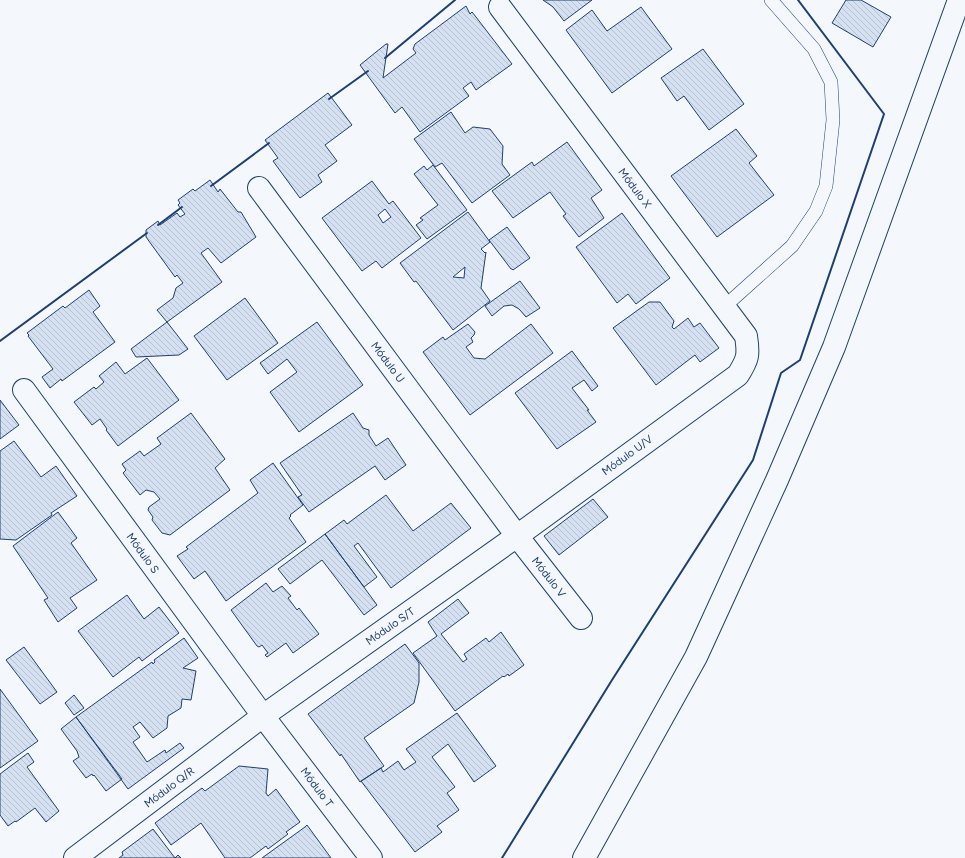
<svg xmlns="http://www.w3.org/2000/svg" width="965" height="858" font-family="Figtree,sans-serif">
<defs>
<pattern id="building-back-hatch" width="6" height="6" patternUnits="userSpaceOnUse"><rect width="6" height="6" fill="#d5e0f0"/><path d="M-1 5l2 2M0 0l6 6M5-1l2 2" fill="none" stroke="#b6c1d1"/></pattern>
</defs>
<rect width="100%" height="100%" fill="#f4f7fb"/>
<!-- building -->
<path fill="url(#building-back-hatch)" stroke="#1d3f73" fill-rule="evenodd" d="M543,0H592L564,21L553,7Z
M846,0H861L891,17L873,47L832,23Z
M466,6L470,14L472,12L476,17L512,64L476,90L471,82L463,88L469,96L420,132L402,107L395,113L360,65L386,44H388L383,78L416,53L413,49L415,44Z
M641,7L672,49L612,93L566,30L592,10L607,31Z
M703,49L744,104L709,130L684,96L677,101L661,78Z
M328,93L352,125L325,145L337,161L318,175L322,182L300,198L273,161L278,158L265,140Z
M451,112L465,133L473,127L490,129L503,146L502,164L510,175L472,203L442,163L435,167L414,139Z
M736,129L757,156L749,163L774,195L717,237L671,176Z
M567,142L602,190L591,198L604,218L579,237L563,216L566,214L550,192L513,218L492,191L532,162L534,166Z
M433,165L467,210L427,239L416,225L423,220L420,218L438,205L414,174L424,166L427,170Z
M210,180L218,192L220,189L238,212H241L256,237L221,263L208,248L201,253L222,282L167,322L157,310L173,298L176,288L183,283L177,275L175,277L146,237V230L158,221L160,225L177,213L180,217L185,214L178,205L180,203L178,200L193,189L195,191Z
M372,181L389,204L393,201L421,238L382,268L376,261L362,271L322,218ZM385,209L391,217L383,223L378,215Z
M468,212L490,242L481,249L485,253L486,252L481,288L490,301L453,330L416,281L414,282L400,263ZM465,267L464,278L453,277Z
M622,213L670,278L636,304L628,294L617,303L576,247Z
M507,227L530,258L513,270L512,269H511L489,240Z
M520,281L540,308L526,317L519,309L512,305L504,306L492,316L485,306Z
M89,290L100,306L93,312L115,342L62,381L61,379L50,388L42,377L53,369L28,336L29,335L27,333L63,306L65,308Z
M245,298L278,343L227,380L194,336Z
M649,302H660L674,321L672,327L674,329L688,318L694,327L700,323L719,348L700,362L695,355L656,385L613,328Z
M167,322L188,349L179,355L136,357L131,349Z
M317,322L363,385L299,432L270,392L297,372L287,359L268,374L260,363Z
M468,324L475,332L474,335L471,338L473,342L466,347L474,358L485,359L531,324L553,353L470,415L423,352L443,337L445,340Z
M572,351L598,386L592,391L584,380L572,388L589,410H587L596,422L557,449L515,393Z
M147,358L179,400L118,446L106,430L107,429L100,419L92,425L74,402L94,387L96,389L104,382L99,376L116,362L125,374Z
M0,400L19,425L0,439Z
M191,413L225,459L215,468L230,490L170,535L162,533L152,520L153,517L148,510L149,507L160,499L154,492L146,490L140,495L123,473L126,470L122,464L140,451L144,456L161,444L157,438Z
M353,413L363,428L369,430V435L376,446L388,438L406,465L385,480L375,466L309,512L298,497L302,495L280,463Z
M14,441L41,477L56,466L77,496L51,513L52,515L16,540L0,539V451Z
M273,463L303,505L290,515L291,516L289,518L306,542L226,601L205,571L194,579L177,556L188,549L186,547L258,493L250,480Z
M386,495L413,531L451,503L471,528L391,588L358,543L354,546L377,577L364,587L325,534L344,520L347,524Z
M593,499L608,517L559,555L544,536Z
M58,512L77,538L71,543L97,580L70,598L77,608L58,622L44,600L48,598L13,546Z
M325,534L377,605L364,615L322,560L290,584L278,569Z
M266,583L273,592L282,586L291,596L288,598L297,610L299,608L319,634L293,653L286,643L267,657L265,655L268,653L262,645L259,647L257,646L231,610Z
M127,595L144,619L159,607L179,633L142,661L139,657L113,677L78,631Z
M458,599L469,613L441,634L463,662L467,659L464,654L486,638L489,642L501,632L524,665L509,676L508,674L504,677L503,676L455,711L413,653L437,636L428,622Z
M184,638L198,658L183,668L196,671L191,700L182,699L181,708L168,716L167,728L153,738L140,722L133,727L140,737L133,742L147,762L165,750L166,753L180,743L184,748L128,789L76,717L152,662L153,664L155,662L154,660Z
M405,644L419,663V682L414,703L364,738L384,766L360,782L341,754L340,756L308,714Z
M24,647L57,692L40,704L6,660Z
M0,689L38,741L0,768Z
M74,695L84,708L74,715L65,703Z
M457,713L496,766L474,782L448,744L432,757L455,787L447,793L459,810L437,826L442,832L415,852L361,781L381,768L383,772L398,761L404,770L416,762L406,749Z
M76,717L122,779L106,791L94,775L93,776L92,774L86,778L73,761L79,757L77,751L61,729Z
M28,753L34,762L27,767L59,811L46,822L35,808L16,822L15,821L8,826L0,815V774Z
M239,766L268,769L266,793L268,796L276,789L300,822L286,832L288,834L268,849L266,846L250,858H225L201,823L171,845L155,823L202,788L205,791Z
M307,825L331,858H262L305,827Z
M153,829L175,858L178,855L181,858H119L123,855L122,852Z"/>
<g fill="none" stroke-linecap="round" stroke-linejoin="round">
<defs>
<path id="service" d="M724,307L792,246L816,211L826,186L833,120L831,82L814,49L771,0"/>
<path id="minor" d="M259,188L517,536L581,618
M24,390L263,716L371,858
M75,858L263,716L517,536L738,375C748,359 749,355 746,336L500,7"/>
<path id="secondary" d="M584,858L696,657L777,480L834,347L959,0"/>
</defs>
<!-- service casing -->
<use href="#service" stroke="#1d3f73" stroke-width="14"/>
<!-- minor casing -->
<use href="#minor" stroke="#1d3f73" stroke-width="24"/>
<!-- secondary casing -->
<use href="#secondary" stroke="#1d3f73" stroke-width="24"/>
<!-- service -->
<use href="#service" stroke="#f4f7fb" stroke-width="13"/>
<!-- minor -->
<use href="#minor" stroke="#f4f7fb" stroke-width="22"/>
<!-- secondary -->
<use href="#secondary" stroke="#f4f7fb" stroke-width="22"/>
<!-- wall -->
<path stroke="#1d3f73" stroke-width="2" d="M385,58L455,0
M329,99L368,71
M211,186L269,143
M158,225L182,207
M0,341L147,233
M502,858L612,680L753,460L781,373L800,360L884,114L798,0"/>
</g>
<g text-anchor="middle" stroke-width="3" stroke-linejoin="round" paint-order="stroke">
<!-- street labels -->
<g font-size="11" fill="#1d3f73" stroke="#f4f7fb">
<text transform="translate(635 188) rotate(53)" y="4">Módulo X</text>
<text transform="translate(388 362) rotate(53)" y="4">Módulo U</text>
<text transform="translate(627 455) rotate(-36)" y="4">Módulo U/V</text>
<text transform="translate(143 553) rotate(54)" y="4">Módulo S</text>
<text transform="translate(549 577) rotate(52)" y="4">Módulo V</text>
<text transform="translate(390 626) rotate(-35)" y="4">Módulo S/T</text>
<text transform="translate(169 787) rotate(-37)" y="4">Módulo Q/R</text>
<text transform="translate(317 787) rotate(53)" y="4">Módulo T</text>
</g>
</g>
</svg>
